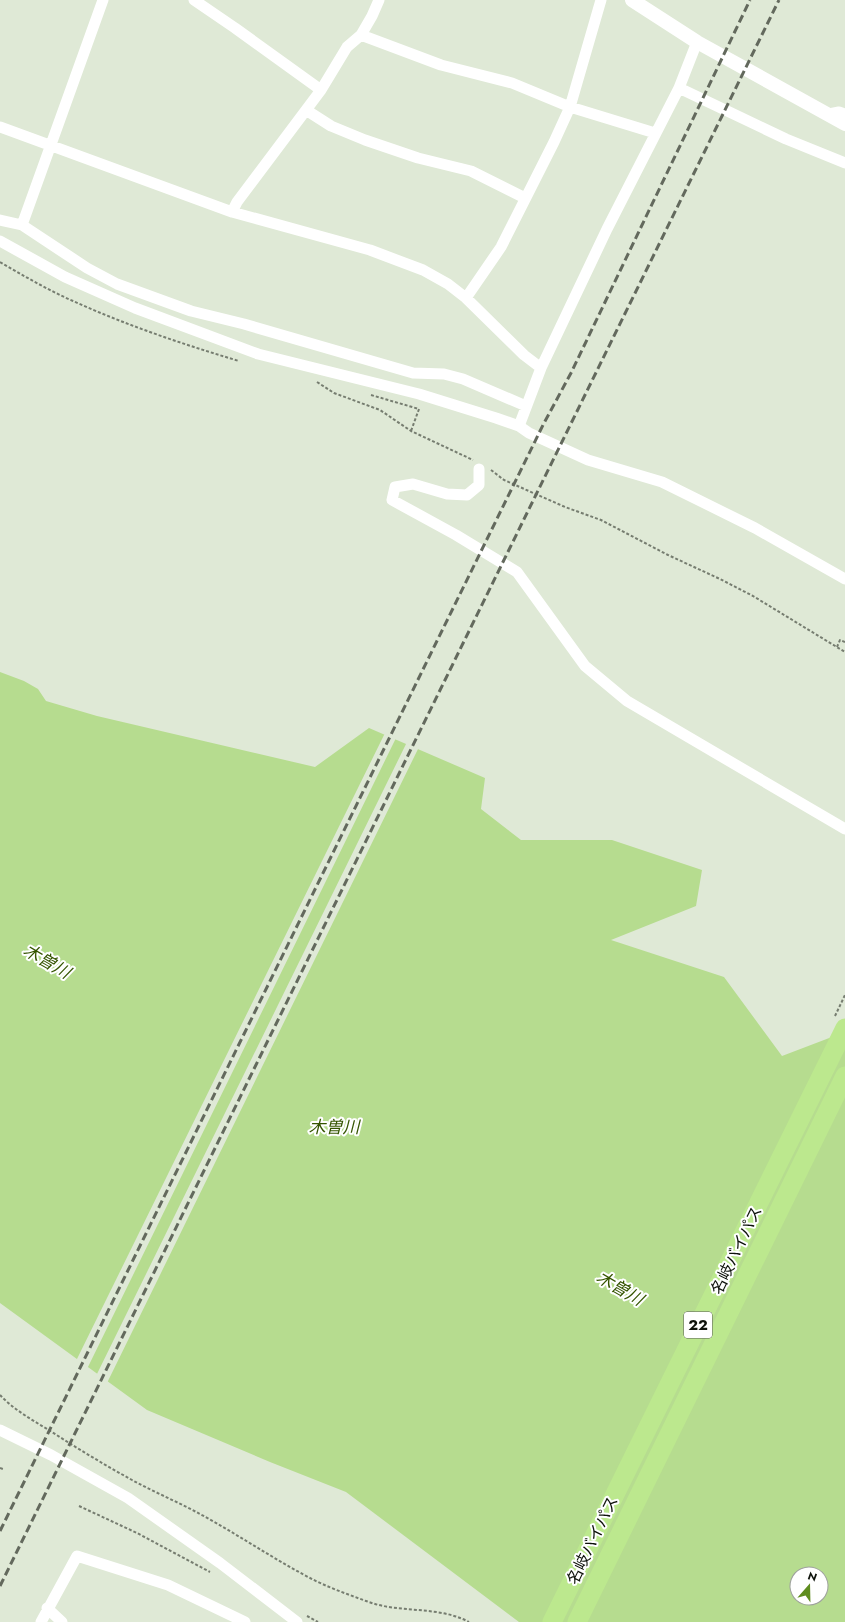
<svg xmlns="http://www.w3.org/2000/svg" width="845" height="1622" font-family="Jost,'Noto Sans JP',sans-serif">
<rect width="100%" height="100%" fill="#dfe9d6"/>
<!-- water -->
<path fill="#b6dc8f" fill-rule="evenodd" d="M0,672L24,681L38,689L46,701L97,716L315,767L369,728L485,778L481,809L521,840H612L702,870L696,906L611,940L724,977L782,1056L845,1032V1622H519L346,1492L270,1462L147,1410L0,1303ZM797,1574H821V1598H797Z"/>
<!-- pier -->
<path fill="#dfe9d6" d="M385,733L396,738L87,1369L76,1361Z
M407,742L419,747L107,1383L96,1376Z"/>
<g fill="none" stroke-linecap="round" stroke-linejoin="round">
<!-- path -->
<path stroke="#767d70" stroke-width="2" stroke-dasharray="3 2" stroke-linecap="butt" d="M0,262C24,276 48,290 73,301C126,325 182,344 239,361
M317,382L334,393L380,410L411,431L473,460
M371,395L419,409L411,431
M491,470L504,480L565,507L601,520L668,555L720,579L753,596L845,652
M837,647L840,640L845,642
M835,1016L845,995
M0,1395C14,1410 34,1421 52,1432C78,1449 105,1465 132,1480C154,1492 178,1502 200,1514C237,1534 272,1558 310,1578C327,1587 347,1594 366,1601C399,1614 437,1605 469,1622
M0,1468L3,1469
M79,1506L137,1533L210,1572
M307,1616L318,1622"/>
<!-- minor -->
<path stroke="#fff" stroke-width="11" d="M194,0L235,28L321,90
M361,35L441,65L512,83L570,107L655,133
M679,88L786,139L845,163
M306,110L331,126L365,140L418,158L471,171L525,198
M829,114L839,112L845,114
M0,127L232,212L370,250L423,270L448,284L466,298L524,355L541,368
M232,212L237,202L321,90L347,47L361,35L372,16L379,0
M0,220L22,225L103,0
M22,225L87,268L117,284L191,311L244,324L413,373L444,374L463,379L526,406
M0,241L65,277L135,308L258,354L419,394L496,418L519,426L529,433L588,460L662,482L755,528L845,579
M466,298L501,247L554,142L570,107L601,0
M519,426L541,368L607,229L679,88L697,42
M479,469V485L467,495L447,494L413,484L395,487L392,500L456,535L517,572L585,666L627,701L845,829
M0,1430L51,1455L128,1498L220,1563L297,1622
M47,1608L62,1622
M41,1622L77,1556L168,1585L245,1622"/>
<!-- tertiary -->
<path stroke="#fff" stroke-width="14" d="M632,0L697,42L845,124"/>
<!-- trunk -->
<path stroke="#bce88e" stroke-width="19" d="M552,1622L845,1028
M577,1622L845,1076"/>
<!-- rail -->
<path stroke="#63695d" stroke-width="3" stroke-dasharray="8 4" stroke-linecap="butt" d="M0,1531L543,425L571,373L750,0
M0,1586L779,0"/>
</g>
<g text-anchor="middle" stroke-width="4" stroke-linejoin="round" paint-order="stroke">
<!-- shield labels -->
<rect fill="#fff" stroke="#565854" stroke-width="1" x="684" y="1312" width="28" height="26" rx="3"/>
<g font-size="15" font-weight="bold" fill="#0d110a">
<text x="698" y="1330">22</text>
</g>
<!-- street labels -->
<g font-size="16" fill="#0d110a" stroke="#fff">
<text transform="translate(736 1250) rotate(-64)" y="6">名岐バイパス</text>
<text transform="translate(592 1540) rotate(-64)" y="6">名岐バイパス</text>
</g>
<!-- water labels -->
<g font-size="17" font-style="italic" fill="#355500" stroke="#fff">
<text transform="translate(47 961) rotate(30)" y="6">木曽川</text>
<text x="334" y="1133">木曽川</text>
<text transform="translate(620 1288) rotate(30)" y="6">木曽川</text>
</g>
</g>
<!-- north arrow -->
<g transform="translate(809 1586) rotate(20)"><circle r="19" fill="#ffffff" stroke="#9ea09d"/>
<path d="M0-3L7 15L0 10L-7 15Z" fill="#5f8d1f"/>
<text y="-6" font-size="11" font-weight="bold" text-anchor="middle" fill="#0d110a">N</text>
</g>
</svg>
